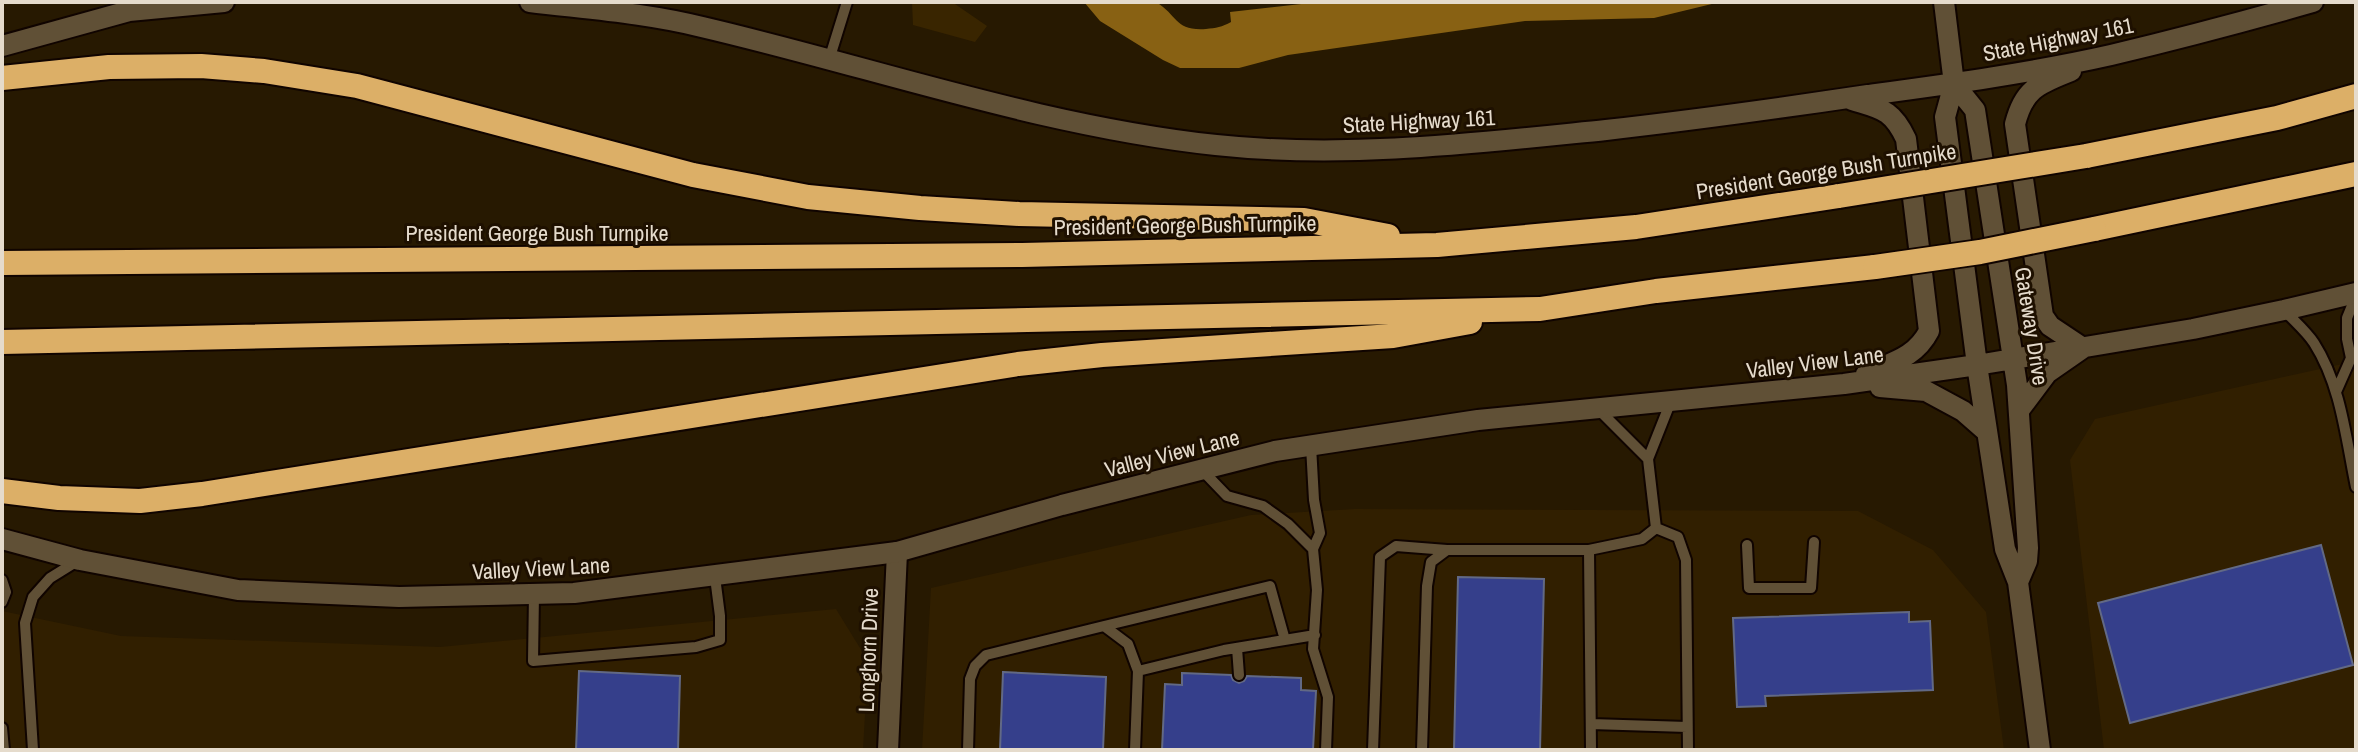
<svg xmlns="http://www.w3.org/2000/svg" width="2358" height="752" font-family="'Archivo Narrow',sans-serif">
<rect width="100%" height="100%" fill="#271901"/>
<!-- built -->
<path fill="#311f00" d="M2356,361V750H2104L2070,460L2095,419Z
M1355,509L1858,511L1933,550L1986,612L2004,750H922L931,588L1251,515Z
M836,609L868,661L863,750H2V611L121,636L440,647Z"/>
<!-- green -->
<path fill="#392500" d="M912,2H952L987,26L975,42L913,25Z"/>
<!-- water -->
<path fill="#886113" d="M1084,2H1156C1179,16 1174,31 1206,29C1216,28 1222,27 1231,22L1230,12L1319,2H1720L1654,18L1525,21L1288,55L1239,68H1180L1163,60L1100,21Z"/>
<!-- building -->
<path fill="#353f8b" stroke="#626985" stroke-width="2" d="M2321,545L2353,665L2130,723L2098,603Z
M1458,577L1544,579L1540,750H1454Z
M1909,612V622L1930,621L1933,690L1765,696L1766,706L1737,707L1733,618Z
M579,671L680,676L678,750H576Z
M1003,672L1106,677L1103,750H1000Z
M1182,673L1231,675L1233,680L1239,683L1244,681L1247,676L1301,678V690L1316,691L1313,750H1162L1165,684L1182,685Z"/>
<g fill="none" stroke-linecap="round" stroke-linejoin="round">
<defs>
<path id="lane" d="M829,60L847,2
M2285,311C2294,321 2306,331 2314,343C2341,385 2346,439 2356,487
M2336,392L2351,358L2347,339V318L2356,296
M1599,410L1648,459L1671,401
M1311,446L1314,500L1320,533L1313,549L1317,590L1313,649L1328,697L1326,750
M1202,470L1227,496L1263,506L1288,524L1313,549
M1656,528L1678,537L1686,560L1688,750
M1747,545L1749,588H1811L1814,542
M1589,550L1591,750
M2,580L6,592L2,602
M534,594L533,661L696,647L720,640V616L715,577
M1104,626L1270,586L1285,640
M1237,648L1239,675
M1138,671L1224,650L1315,635
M1591,724L1687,727
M2,728L4,750
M33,750L25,623L33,597L50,578L79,560
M968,750L970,679L975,666L986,655L1104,626L1128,644L1138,671L1135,750
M1373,750L1380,557L1396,546L1447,550
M1422,750L1427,586L1431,562L1447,550H1589L1642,539L1656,528L1648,459"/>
<path id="street" d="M888,750L897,552"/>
<path id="secondary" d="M530,2C587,9 646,13 702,27C873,67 1040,126 1216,145C1346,159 1477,143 1606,130C1694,120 1781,108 1868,95C1949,84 2031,73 2111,55C2178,39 2246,21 2313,2
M1944,2L1954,84L1945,117L1977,365L2005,549L2018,582L2040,750
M2,46L129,11L224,2
M1954,84L1975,110L2017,385L2028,548L2027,561L2018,582
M1852,100C1881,109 1892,109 1906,139L1929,331C1915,358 1892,362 1866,374
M1880,387L1926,391L1963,411L1987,432
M2020,409L2047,373L2083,348L2050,326L2043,316L2015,124C2024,88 2039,84 2071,71
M2,539L80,560L238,590L399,597L574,593L897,552L1062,505L1275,451L1478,420L1844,384L1977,365L2193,329L2284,310L2356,293"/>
<path id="highway" d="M2,78L109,67L201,66L264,71L357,86L693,175L808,197L920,208L1019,214L1304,220L1388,236
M2086,156L2277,118L2356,96
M2094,229L2356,174
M2,263L1022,255L1437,245L1636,227L1839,196
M2,342L1540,309L1656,291L1875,267
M2,491L59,498L140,501L202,494L1018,364L1102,355L1393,336L1470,322"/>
</defs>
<!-- lane casing -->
<use href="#lane" stroke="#100400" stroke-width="14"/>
<!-- street casing -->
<use href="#street" stroke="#100400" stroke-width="24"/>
<!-- secondary casing -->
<use href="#secondary" stroke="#100400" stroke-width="24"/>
<!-- highway casing -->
<use href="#highway" stroke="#100400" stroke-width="28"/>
<!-- lane -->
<use href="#lane" stroke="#605036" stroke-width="10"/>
<!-- street -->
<use href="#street" stroke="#605036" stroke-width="20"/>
<!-- secondary -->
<use href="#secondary" stroke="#605036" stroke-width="20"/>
<!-- highway -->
<use href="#highway" stroke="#dcaf67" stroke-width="24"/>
<defs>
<path id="highway-bridge" d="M1839,196L2086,156
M1875,267L1980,252L2094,229"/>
</defs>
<!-- highway-bridge casing -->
<use href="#highway-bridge" stroke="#100400" stroke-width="28" stroke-linecap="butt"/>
<!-- highway-bridge -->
<use href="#highway-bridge" stroke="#dcaf67" stroke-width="24"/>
</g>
<g text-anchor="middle" stroke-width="6" stroke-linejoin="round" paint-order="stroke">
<!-- street labels -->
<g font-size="22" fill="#e5dbcc" stroke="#1e1000">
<text transform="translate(2058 39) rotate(-11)" y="8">State Highway 161</text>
<text transform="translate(1419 121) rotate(-3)" y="8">State Highway 161</text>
<text transform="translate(1826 171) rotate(-9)" y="8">President George Bush Turnpike</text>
<text transform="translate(1185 225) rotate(-1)" y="8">President George Bush Turnpike</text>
<text x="537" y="241">President George Bush Turnpike</text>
<text transform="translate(2032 326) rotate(81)" y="8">Gateway Drive</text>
<text transform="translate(1815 362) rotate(-7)" y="8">Valley View Lane</text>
<text transform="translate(1172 453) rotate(-14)" y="8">Valley View Lane</text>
<text transform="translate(541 568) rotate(-3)" y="8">Valley View Lane</text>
<text transform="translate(868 650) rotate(-88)" y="8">Longhorn Drive</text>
</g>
</g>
<!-- border -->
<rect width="2358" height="752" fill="none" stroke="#e5dbcc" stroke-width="8"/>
</svg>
